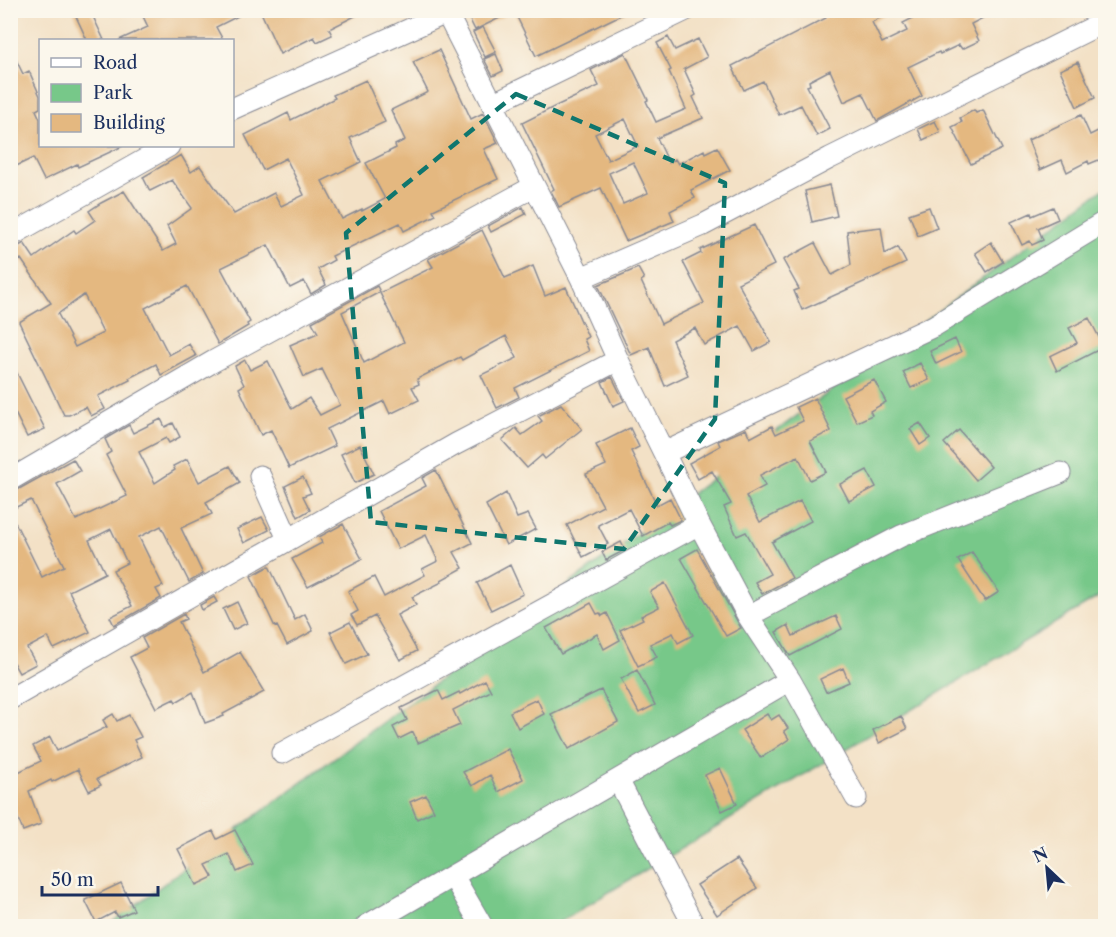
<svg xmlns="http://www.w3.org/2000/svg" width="1116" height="937" font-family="'Libre Caslon Text',serif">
<rect width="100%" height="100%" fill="#fbf7ec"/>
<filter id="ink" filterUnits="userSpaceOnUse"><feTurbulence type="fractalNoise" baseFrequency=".0167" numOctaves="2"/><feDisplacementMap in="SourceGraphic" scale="12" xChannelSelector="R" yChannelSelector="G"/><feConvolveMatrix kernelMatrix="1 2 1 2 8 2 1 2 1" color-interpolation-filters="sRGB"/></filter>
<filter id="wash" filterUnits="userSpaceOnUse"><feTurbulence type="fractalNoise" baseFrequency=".008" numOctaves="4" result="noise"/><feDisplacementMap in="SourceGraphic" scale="24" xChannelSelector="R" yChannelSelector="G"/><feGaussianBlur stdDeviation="1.35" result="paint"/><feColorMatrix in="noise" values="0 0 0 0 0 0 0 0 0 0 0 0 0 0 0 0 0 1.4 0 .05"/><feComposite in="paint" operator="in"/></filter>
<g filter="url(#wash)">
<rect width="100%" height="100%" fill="#f3e1c6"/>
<!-- green -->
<path fill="#77c889" stroke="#497c74" stroke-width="1.5" d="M1105,188V593L553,926H107Z"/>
<g id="blocks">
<!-- building -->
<path fill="#e4b880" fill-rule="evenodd" d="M73,10H90L104,40H87Z
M140,10H250L216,27L223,40H119L148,27Z
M260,10H367L329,29L332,35L317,42L314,37L280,54Z
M474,10H631L536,56L514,11L475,30L467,14Z
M836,10H895L872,22L882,43L907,31L903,23L929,10H998L971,24L979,41L962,49L959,45L940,54L939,52L908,67L922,96L877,121L863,93L844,102L830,70L809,81L810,85L807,86L830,129L817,136L801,105L779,115L763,81L744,90L732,66L826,18L825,16Z
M483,27L496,52L485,57L473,32Z
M668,37L675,50L698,39L707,57L684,69L696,95L693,97L703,118L657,138L669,163L675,159L678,164L704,150L705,153L717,147L730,170L691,190L695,198L670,211L674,221L626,241L601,188L559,207L551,191L554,189L522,123L558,105L599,86L591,70L625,53L648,100L646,101L656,122L686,109L669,71L671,70L657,43ZM625,119L638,146L608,160L595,134ZM633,162L648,193L623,204L609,173Z
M10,47L23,74L29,71L40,96V108L36,110L40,119V146H123L78,167L77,164L44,180L33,158L10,169Z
M439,50L471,119L483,113L498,143L484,149L498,179L433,210L436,215L404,231L400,223L332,256L334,260L318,269L326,285L311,294L304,281L290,288L268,245L221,268L250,322L247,324L248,326L218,344L187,286L145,308L169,355L189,344L196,356L161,375L156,364L129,378L130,380L98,396L105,409L91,416L86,407L69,415H64L19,322L51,303L21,259L10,266V251L24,243L34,258L74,230L76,233L95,220L89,211L101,203L124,191L163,251L176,244L167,226L192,208L172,180L150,191L143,177L181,155L191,172L200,166L234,214L274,193L281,206L304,195L286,158L263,170L245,135L288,113L291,120L335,98L333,95L366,80L385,122L350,138L361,162L322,181L342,219L362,209V211L385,199L366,163L396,148L395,145L405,140L391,110L428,92L413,62ZM84,295L103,333L75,347L58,314Z
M496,54L503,71L493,76L484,59Z
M1078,62L1095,98L1077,107L1060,70Z
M974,110L976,113L983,110L1002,149L971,164L952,127L962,122L960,118Z
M1081,115L1090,135L1106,127V157L1089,164L1088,161L1067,172L1062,160L1040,170L1028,140Z
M935,121L940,132L923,140L918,129Z
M830,185L837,216L812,222L805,191Z
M523,207L526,214L491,232L488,226Z
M929,207L937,228L918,236L909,214Z
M1053,207L1058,219L1038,228L1043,240L1032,245L1030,241L1022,245L1011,222L1031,213L1032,216Z
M754,225L774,265L738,283L771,342L754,351L740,326L704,345L695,328L672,340L688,375L665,386L649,347L631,355L598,285L638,268L644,279L641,281L661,324L704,303L683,262L701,253L700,250Z
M881,227L885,254L898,247L906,263L802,310L794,291L799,289L783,260L815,243L832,275L851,265L847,231Z
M482,230L505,278L533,266L545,296L566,287L588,337L584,339L589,351L515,388L519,397L497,408L481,375L517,358L506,336L462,360L460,357L417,379L419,384L412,387L419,400L390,414L384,401L327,429L335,446L289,468L271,430L261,435L239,388L244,385L235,366L245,360L250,370L268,361L292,409L309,398L320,415L340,405L322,369L304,377L290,345L318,333L312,322L377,286L380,292L342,312L364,363L404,342L380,293L433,267L428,259Z
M991,242L1003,262L987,272L975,253Z
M1089,318L1104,347L1057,371L1050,356L1077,343L1069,328Z
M955,339L961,352L936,364L930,351Z
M10,359L45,429L27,437L10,403Z
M920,363L929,380L911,388L903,372Z
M612,377L624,401L613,406L602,382Z
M874,380L886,402L870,411L872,415L857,422L843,396Z
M815,398L831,431L810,441L826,472L810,480L798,456L760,475L765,486L746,496L760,522L800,501L811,521L772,542L792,578L762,594L755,582L770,574L746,532L737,536L724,507L731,504L712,471L698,479L689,463L720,446L718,441L746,429L750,438L772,426L776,434L803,421L796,407Z
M561,404L582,429L545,459L542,455L527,468L502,440L516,428L522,435L542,421L538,416Z
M161,419L165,427L173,423L180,437L169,443L166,438L139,452L155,483L175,470L173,466L187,459L199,482L230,466L240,483L206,502L212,514L181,528L203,574L189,582L161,526L139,537L163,586L156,589L161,598L114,625L110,617L132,606L113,570L127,563L111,529L89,540L105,573L69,591L90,632L54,649L48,637L27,648L36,664L19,673L10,657V512L42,577L64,566L31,500L10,510V494L73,459L80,471L57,484L76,520L127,496L106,455L111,452L105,439L129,425L133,433Z
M920,423L930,438L920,445L910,429Z
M630,428L639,447L631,451L657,505L670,498L681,520L670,525L668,522L643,536L629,509L598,525L608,544L583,557L567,525L603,506L586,474L606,465L596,445Z
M959,430L991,467L976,480L944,443Z
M360,445L374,474L355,483L341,454Z
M436,470L472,543L454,552L463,568L441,580L442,582L412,597L416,605L397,615L417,651L400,660L375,616L357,625L351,615L358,611L348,591L374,577L384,597L425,575L422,569L438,561L426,535L398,549L379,511L426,486L422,478Z
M867,470L876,487L849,501L840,484Z
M303,477L311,493L303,496L310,510L298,517L285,486Z
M506,493L517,518L528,514L536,529L506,545L486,505Z
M262,517L269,530L244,543L237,529Z
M343,524L362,559L308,587L292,559L322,543L319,537Z
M621,542L625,550L606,560L602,552Z
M697,549L741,628L726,636L681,558Z
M972,552L999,592L985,601L958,560Z
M510,565L523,594L491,610L477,583Z
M269,566L295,620L305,614L313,631L287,645L277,626L275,627L251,576Z
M665,583L693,635L678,643L673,633L650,644L657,657L638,666L620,630L643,619L641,616L659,607L650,592Z
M214,597L217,602L202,610L200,605Z
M237,602L247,623L233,630L223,609Z
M591,603L597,614L600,613L602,616L607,613L620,640L604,649L597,634L561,654L546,628Z
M184,614L186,619L179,622L204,672L240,652L264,692L223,714L224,716L205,723L193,692L176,702L174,699L156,708L130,657L147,648L142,638Z
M836,616L842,629L790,656L776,632L788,625L793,636Z
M350,622L367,654L346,664L330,632Z
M843,668L849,682L826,692L820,679Z
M637,670L655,705L639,713L621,679Z
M485,680L491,691L453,710L460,725L418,743L413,732L399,739L393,727L407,720L401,708L438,690L443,700L459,692L460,694Z
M601,690L618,722L569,749L551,714Z
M537,699L544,714L518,728L510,712Z
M113,714L117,721L129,715L141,737L134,740L142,757L97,779L101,785L89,791L78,769L52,782L51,780L29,791L41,824L23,831L10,799V776L41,761L33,746L50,737L57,751L107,727L103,720Z
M767,714L771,720L779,715L788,728L784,731L789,739L761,758L742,730Z
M901,716L907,729L879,743L873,730Z
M508,749L523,779L498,792L490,775L472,786L463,772Z
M720,768L737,804L722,811L705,775Z
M426,795L434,811L417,819L410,802Z
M235,830L253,865L237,872L229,854L206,865L213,877L196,885L178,849L213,831L217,839Z
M737,859L757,888L717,915L697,885Z
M121,883L134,910L118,917L115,912L96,922L85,900Z"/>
</g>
</g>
<g filter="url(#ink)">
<use href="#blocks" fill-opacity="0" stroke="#878892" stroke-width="1.5"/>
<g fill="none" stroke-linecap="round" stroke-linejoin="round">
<defs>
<path id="minor" d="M445,10L581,278L618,360L699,524L748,616L790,680L856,798
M492,104L686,10
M232,109L446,13
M10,236L169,146
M581,278L703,225L830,158L1106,21
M664,453L934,326L1106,221
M260,476L288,539
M10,480L214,361L533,187
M748,616L901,536L1060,473
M10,699L456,444L618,360
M282,753L699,524
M618,780L692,922
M453,876L482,926
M366,926L790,680"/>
</defs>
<!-- minor casing -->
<use href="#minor" stroke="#878892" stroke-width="23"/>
<!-- minor -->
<use href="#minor" stroke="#fff" stroke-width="21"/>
</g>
</g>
<!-- marked area -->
<path fill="none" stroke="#0f766e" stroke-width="4.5" stroke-dasharray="12 8" stroke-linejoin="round" d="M516,94L725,183L715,419L624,549L371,522L346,233Z"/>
<!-- margin -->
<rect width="1116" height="937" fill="none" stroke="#fbf7ec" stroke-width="36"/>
<!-- legend -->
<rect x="39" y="39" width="195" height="108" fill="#fbf7ec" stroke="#a1a7b3" stroke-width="1.5"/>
<rect x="51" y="58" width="30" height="9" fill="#ffffff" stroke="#a1a7b3" stroke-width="1.5"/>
<text x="93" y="69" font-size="18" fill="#1b2f5e">Road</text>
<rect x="51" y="84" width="30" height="18" fill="#77c889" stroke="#a1a7b3" stroke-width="1.5"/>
<text x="93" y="99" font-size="18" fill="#1b2f5e">Park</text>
<rect x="51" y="114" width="30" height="18" fill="#e4b880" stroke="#a1a7b3" stroke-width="1.5"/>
<text x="93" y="129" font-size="18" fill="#1b2f5e">Building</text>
<!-- north arrow -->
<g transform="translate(1047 868) rotate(334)" stroke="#fbf7ec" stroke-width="4.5" paint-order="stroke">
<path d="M0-4.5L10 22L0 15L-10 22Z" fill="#1b2f5e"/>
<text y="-9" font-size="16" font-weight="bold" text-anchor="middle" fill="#1b2f5e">N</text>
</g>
<!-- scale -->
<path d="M42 886v9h116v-9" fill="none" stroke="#1b2f5e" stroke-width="3"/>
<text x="51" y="886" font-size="18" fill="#1b2f5e" stroke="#fbf7ec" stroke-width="4.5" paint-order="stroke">50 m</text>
</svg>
